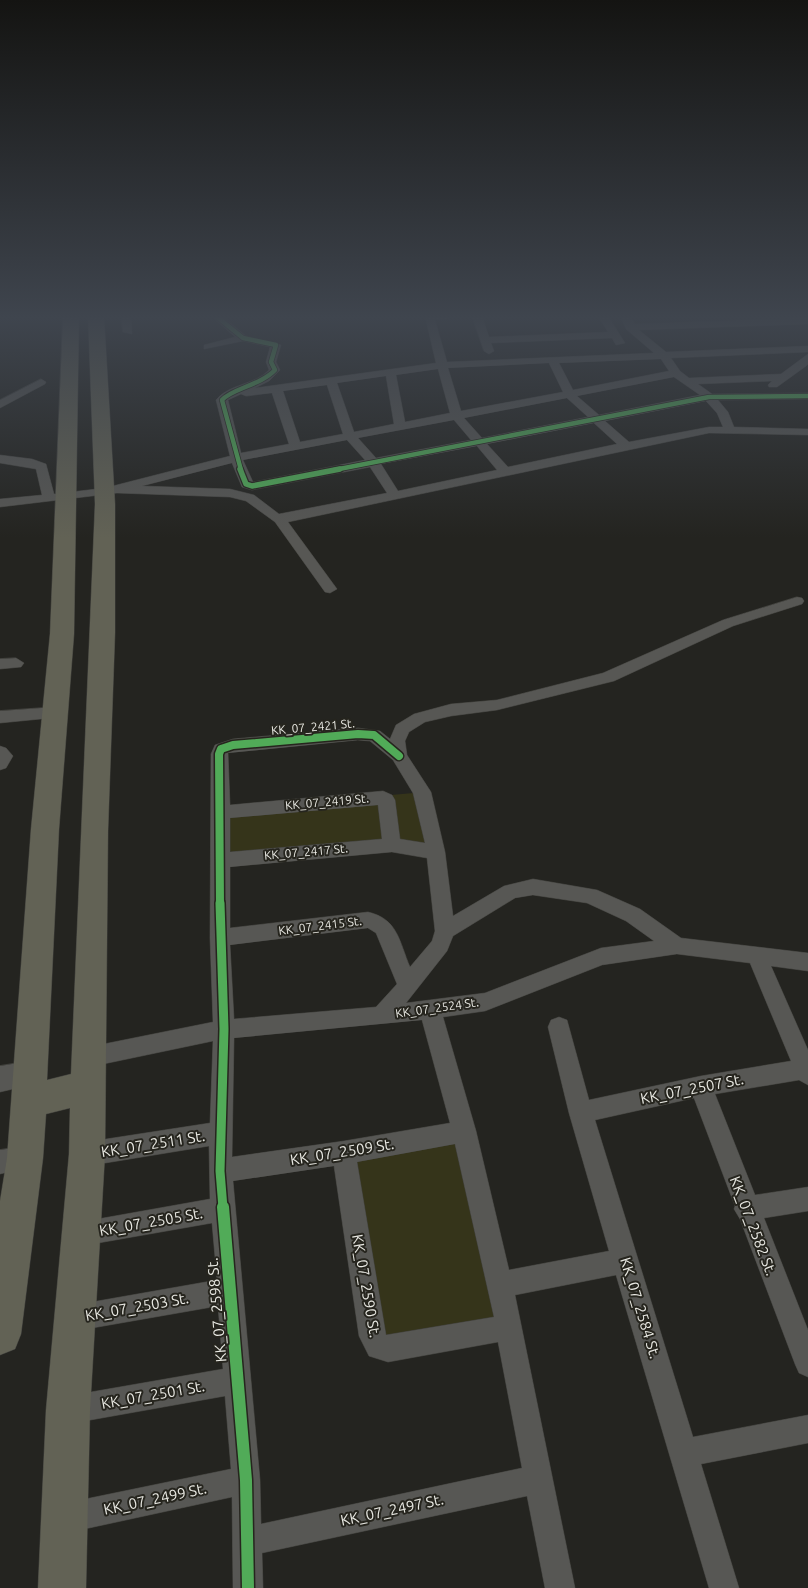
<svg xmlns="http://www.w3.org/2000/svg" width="808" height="1588" font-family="Ubuntu,sans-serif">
<rect width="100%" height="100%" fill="#242420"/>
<!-- green -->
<path fill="#35341a" d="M425,792L434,842L220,860L221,810Z
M465,1131L509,1327L388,1349L344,1153Z"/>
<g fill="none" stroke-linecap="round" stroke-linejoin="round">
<defs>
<path id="minor" d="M121,316H131L132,334L123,332Z
M211,316H222L246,336L281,345L276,362L280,370L269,381L255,388L436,363L425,316H452L447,319L435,320L447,362L654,353L626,329L620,316H630L635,324L808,318V324L639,330L666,352L808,346V352L671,358L680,371L689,378L781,374L808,354V364L806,366L777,387H769L768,385L772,381L698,384L712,394L808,393V399L718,400L728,412L734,427L808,429V435L709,433L288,522L337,589L330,593L325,592L275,522L246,501L230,497L117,493L0,507V499L42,495L36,469L0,463V455L32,459L46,464L54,494L105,488L230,456L216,400C228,384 255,385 269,370L266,362L270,347L243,341L204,349V345L235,337ZM661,359L669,371L573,390L559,363ZM549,363L563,392L461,411L448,368ZM438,369L450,413L405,422L396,375ZM386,376L394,424L354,432L337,383ZM674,377L700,395L599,415L577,396ZM327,385L343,434L300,442L283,391ZM272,393L289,444L241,453L228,400L241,394L246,396ZM567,398L588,417L482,438L464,418ZM706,401L717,413L723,427H709L629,442L605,421ZM454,420L471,440L376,458L358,438ZM594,423L617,444L508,467L487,444ZM347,440L365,460L253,482L243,460ZM477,446L497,470L398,491L381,464ZM232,463L242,487L252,490L370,467L387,493L279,514L254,495L230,489L142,486Z
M472,316H482L489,337L608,332L598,316H608L625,343L616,345L612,338L491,343L494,351L489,354L484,351Z
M41,379L46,382L45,384L0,408V400Z
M797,597L802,598L804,601L802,604L733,626L614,681L497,710L451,716L425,722L409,732L405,741L407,755L431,792L445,852L453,916L504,886L533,879L597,890L640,909L681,938L808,953V971L771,966L808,1050V1085L799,1080L715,1094L755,1195L808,1187V1211L764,1218L808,1330V1377L799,1373L795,1364L740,1219L734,1209L735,1206L694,1098L595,1120L693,1437L808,1415V1443L701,1464L739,1588H709L616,1275L515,1295L575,1588H545L527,1496L262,1553L263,1588H233L232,1497L66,1533L56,1528L51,1518L56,1508L66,1503L231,1469L225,1396L68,1424L58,1420L54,1410L58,1400L68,1396L223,1369L218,1306L75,1331L66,1327L62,1318L66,1309L75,1305L217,1280L212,1223L81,1246L72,1243L69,1234L72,1225L81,1222L210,1199L209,1146L87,1166L79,1162L75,1154L79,1146L87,1142L210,1123L213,1041L89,1067L81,1064L78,1057L81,1050L89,1047L213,1022L210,938L211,754L215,745L233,739L358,728L380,731L390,739L396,725L414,714L451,704L497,700L603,673L723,620ZM358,740L370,741L393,760L413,793L425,843L400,839L395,800L392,795L383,791L230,805L228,753ZM378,805L382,839L230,852V818ZM392,852L427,858L435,931L432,941L410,967C399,941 398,919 368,912L230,928V867ZM533,895L587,903L626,921L654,941L601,948L485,993L406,1003L447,951L453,936L515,898ZM368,928L376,933L397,984L376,1007L234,1019L230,945ZM677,954L750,963L791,1061L701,1076L589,1100L567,1020L559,1017L551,1020L548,1027L569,1113L609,1251L509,1270L476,1131L443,1017L485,1011L602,965ZM422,1020L450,1123L344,1141L232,1157L234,1038ZM455,1144L494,1317L386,1335L357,1162ZM334,1166L359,1336L369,1356L388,1362L498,1342L522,1468L261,1524L260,1480L233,1181Z
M16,658L24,663L21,667L0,669V659Z
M55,707L61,709L63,713L61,717L0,723V711Z
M0,746L6,748L13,756L6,768L0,770Z
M25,1146L33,1150L37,1158L33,1166L0,1174V1150Z"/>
<path id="tertiary" d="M30,1061L39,1065L43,1074L39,1083L0,1092V1066Z"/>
<path id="trunk" d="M63,316H79L74,634L59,829L47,1080L71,1074L95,504L88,316H104L115,504V633L108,831L105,1154L90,1410L86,1588H38L46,1410L69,1154L70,1108L46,1114L43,1158L21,1334L15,1349L0,1355V1201L7,1158L31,829L50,634Z"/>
</defs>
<!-- minor casing -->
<use href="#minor" stroke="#41413d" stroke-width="1"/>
<!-- tertiary casing -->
<use href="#tertiary" stroke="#41413d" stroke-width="1"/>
<!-- trunk casing -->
<use href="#trunk" stroke="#41413d" stroke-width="1"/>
<!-- minor -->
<use href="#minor" fill="#575754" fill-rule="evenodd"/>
<!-- tertiary -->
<use href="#tertiary" fill="#575754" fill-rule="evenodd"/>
<!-- trunk -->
<use href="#trunk" fill="#626255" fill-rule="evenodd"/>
<defs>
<path id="cycleway-far4" d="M216,316L243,338L276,345L271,362L275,370C261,385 231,389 222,400L241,470
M334,470L709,397L808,396"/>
<path id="cycleway-far3" d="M240,469L246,484L252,486L340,469"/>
<path id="cycleway-far2" d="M220,904L219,754L221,749L233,745L358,734L374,735L399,756"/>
<path id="cycleway-far1" d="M220,903L224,1029L220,1171L223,1208"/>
<path id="cycleway" d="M223,1207L246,1480L248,1588"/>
</defs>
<!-- cycleway-far4 casing -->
<use href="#cycleway-far4" stroke="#26251e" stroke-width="6"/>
<!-- cycleway-far3 casing -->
<use href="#cycleway-far3" stroke="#26251e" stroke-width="8"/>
<!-- cycleway-far2 casing -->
<use href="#cycleway-far2" stroke="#26251e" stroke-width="11"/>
<!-- cycleway-far1 casing -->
<use href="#cycleway-far1" stroke="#26251e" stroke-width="12"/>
<!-- cycleway casing -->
<use href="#cycleway" stroke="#26251e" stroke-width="15"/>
<!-- cycleway-far4 -->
<use href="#cycleway-far4" stroke="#51ab58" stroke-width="4.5"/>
<!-- cycleway-far3 -->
<use href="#cycleway-far3" stroke="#51ab58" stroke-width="5.5"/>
<!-- cycleway-far2 -->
<use href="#cycleway-far2" stroke="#51ab58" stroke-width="8"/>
<!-- cycleway-far1 -->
<use href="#cycleway-far1" stroke="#51ab58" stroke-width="9"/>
<!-- cycleway -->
<use href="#cycleway" stroke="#51ab58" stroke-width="12"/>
</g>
<!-- sky -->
<linearGradient id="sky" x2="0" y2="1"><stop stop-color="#141412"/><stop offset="0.59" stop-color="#3f454e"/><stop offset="1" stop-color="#3f454e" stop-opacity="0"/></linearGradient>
<rect width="808" height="538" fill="url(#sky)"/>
<g text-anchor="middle" stroke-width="4" stroke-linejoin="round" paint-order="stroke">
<!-- street labels -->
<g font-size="12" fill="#e9e9e3" stroke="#26251e">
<text transform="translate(313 727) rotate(-5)" y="4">KK_07_2421 St.</text>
<text transform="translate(327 802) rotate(-5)" y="4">KK_07_2419 St.</text>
<text transform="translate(306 852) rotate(-5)" y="4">KK_07_2417 St.</text>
<text transform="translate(320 926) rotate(-7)" y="4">KK_07_2415 St.</text>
<text transform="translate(437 1008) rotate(-8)" y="4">KK_07_2524 St.</text>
</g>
<!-- near-street labels -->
<g font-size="15" fill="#e9e9e3" stroke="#26251e">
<text transform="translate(692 1089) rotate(-11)" y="5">KK_07_2507 St.</text>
<text transform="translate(153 1144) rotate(-9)" y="5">KK_07_2511 St.</text>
<text transform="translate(342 1152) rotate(-9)" y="5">KK_07_2509 St.</text>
<text transform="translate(151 1222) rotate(-10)" y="5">KK_07_2505 St.</text>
<text transform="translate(753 1226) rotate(69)" y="5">KK_07_2582 St.</text>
<text transform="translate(366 1286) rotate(80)" y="5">KK_07_2590 St.</text>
<text transform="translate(137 1307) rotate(-10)" y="5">KK_07_2503 St.</text>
<text transform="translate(640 1308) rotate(73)" y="5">KK_07_2584 St.</text>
<text transform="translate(217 1310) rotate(-95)" y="5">KK_07_2598 St.</text>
<text transform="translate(153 1395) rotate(-10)" y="5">KK_07_2501 St.</text>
<text transform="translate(155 1499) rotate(-12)" y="5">KK_07_2499 St.</text>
<text transform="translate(392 1510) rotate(-12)" y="5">KK_07_2497 St.</text>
</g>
</g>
</svg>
